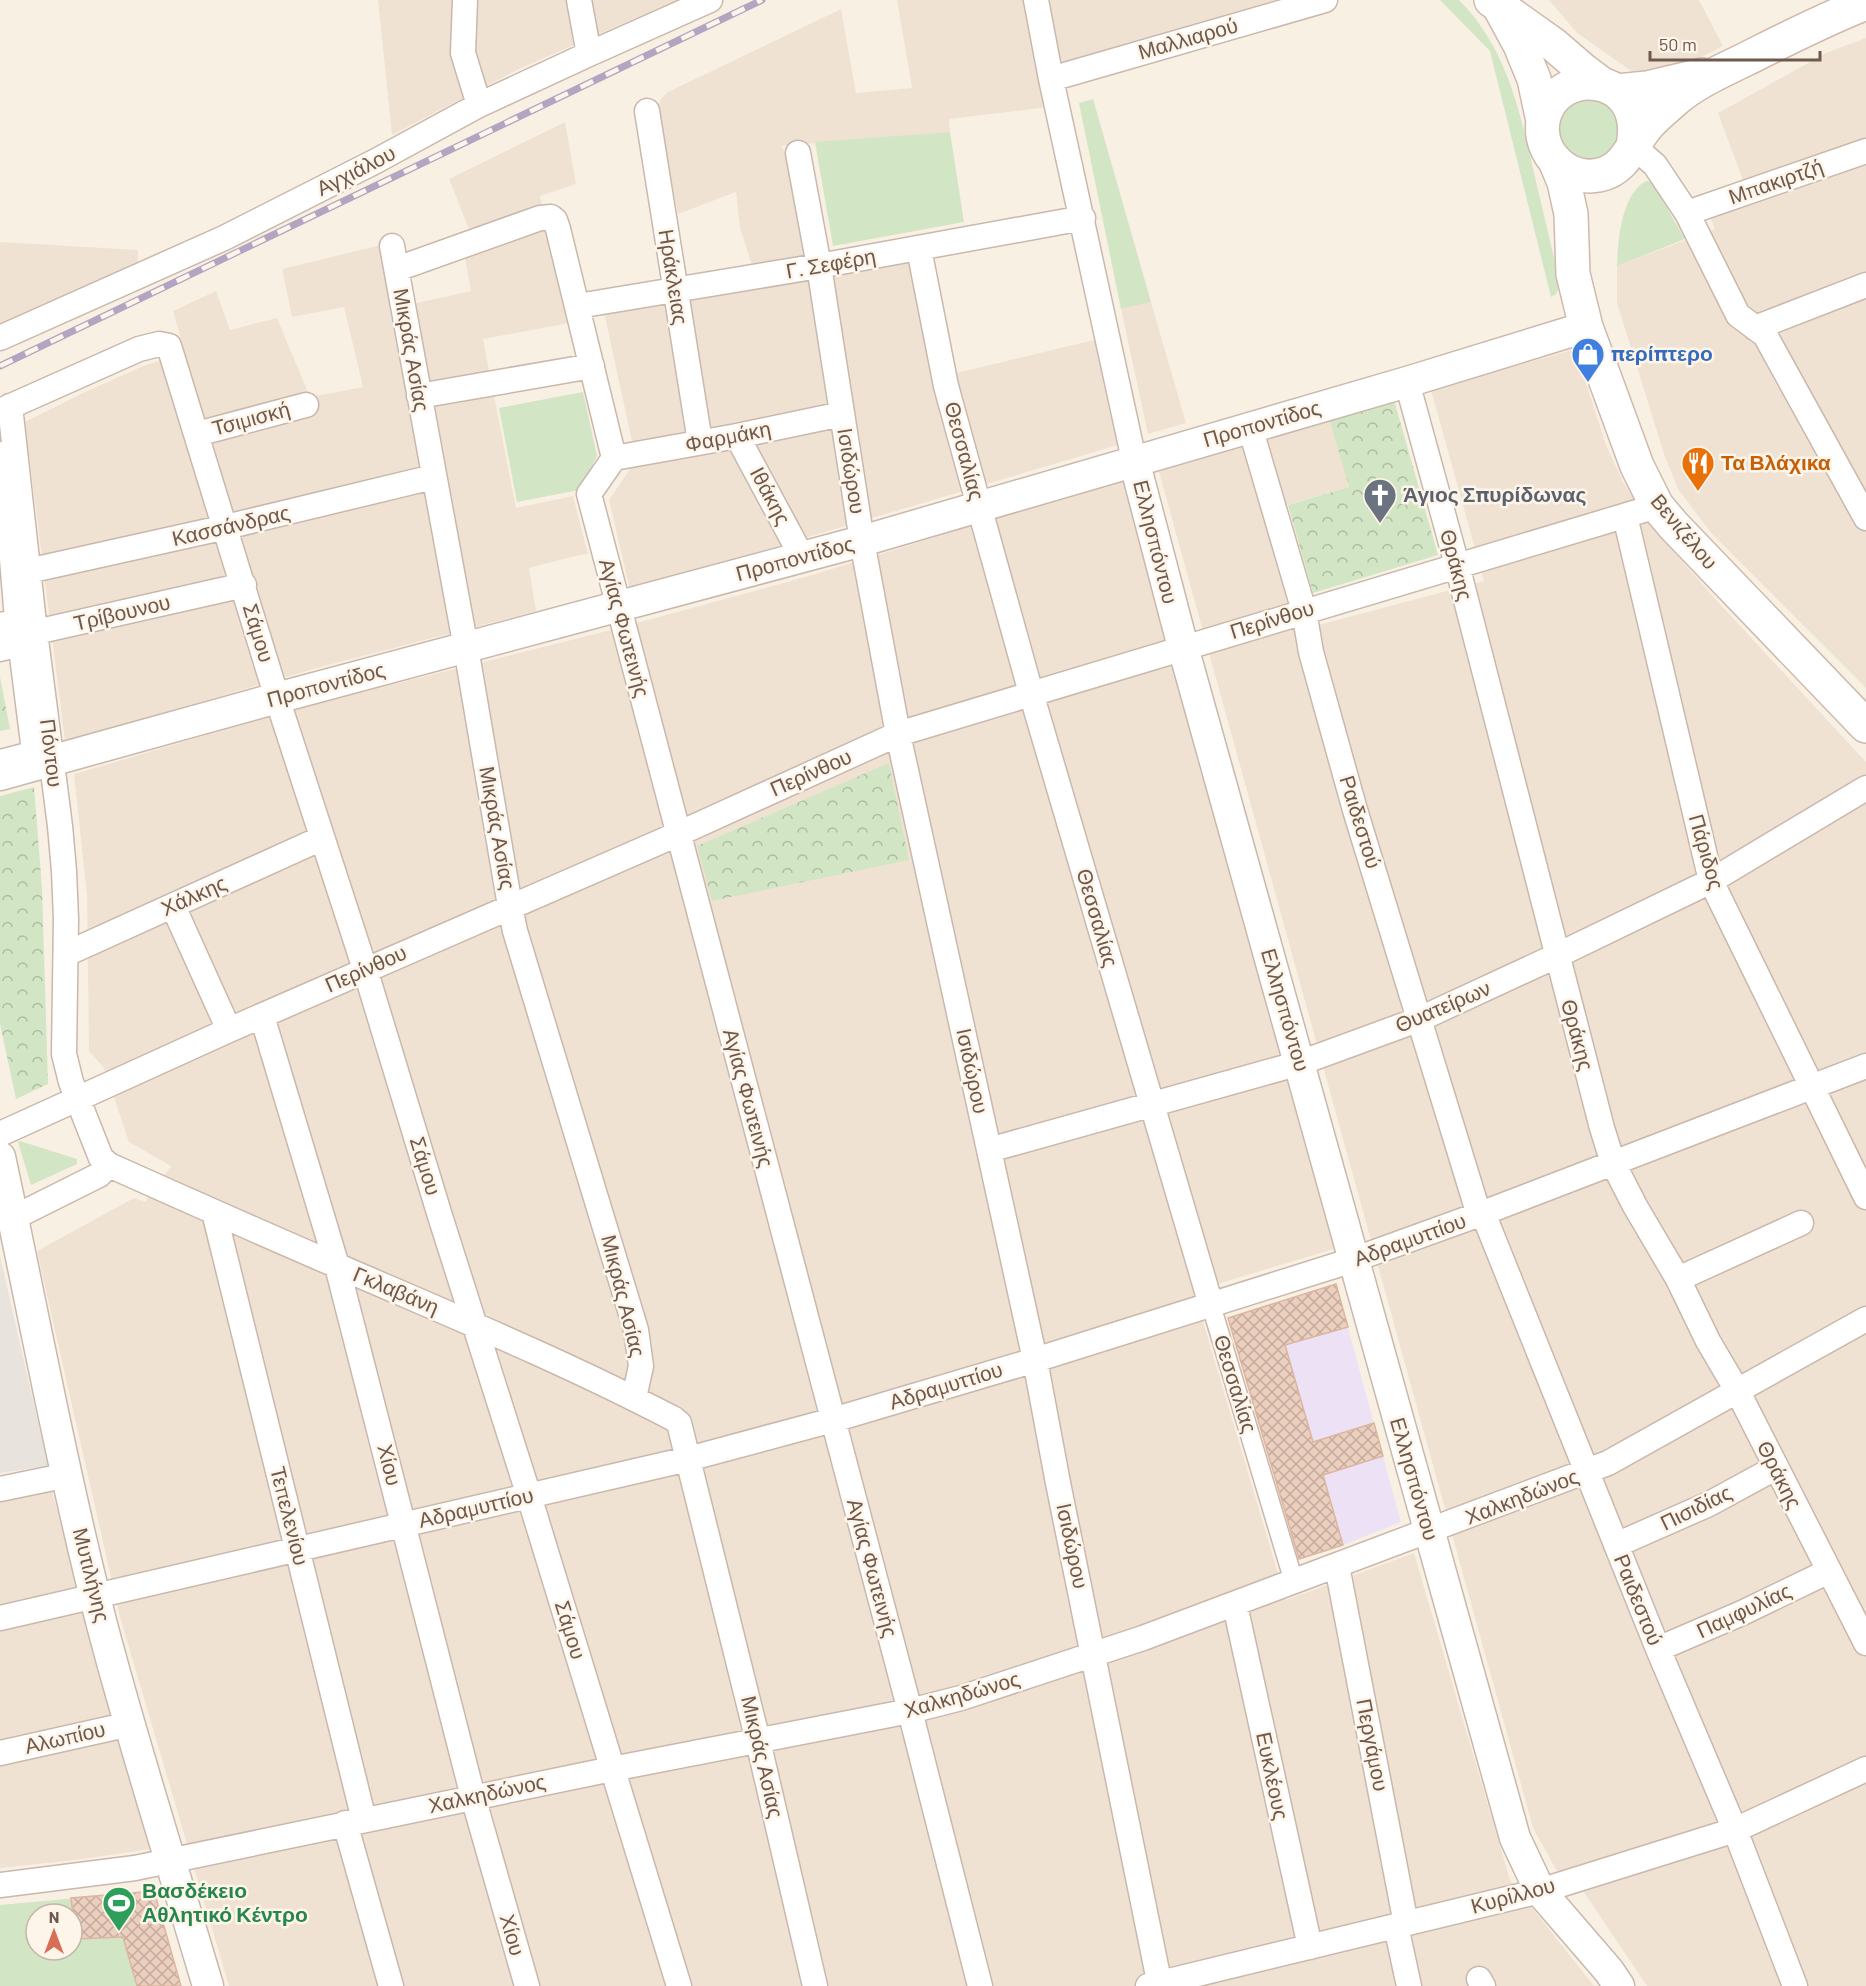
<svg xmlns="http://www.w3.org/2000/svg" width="1866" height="1986" font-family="Barlow,sans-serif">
<defs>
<pattern id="park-crowns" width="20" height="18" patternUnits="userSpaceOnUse" patternTransform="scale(1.5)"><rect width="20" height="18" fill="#d2e5c4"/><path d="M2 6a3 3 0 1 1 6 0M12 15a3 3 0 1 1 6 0" fill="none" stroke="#afbca1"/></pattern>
<pattern id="building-cross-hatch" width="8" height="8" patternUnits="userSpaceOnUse" patternTransform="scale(1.5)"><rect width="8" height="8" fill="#eccfbe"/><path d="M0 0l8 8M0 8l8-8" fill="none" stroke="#c3ab9d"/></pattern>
</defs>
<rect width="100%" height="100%" fill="#f9f0e4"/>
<!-- residential -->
<path fill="#f0e2d3" d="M378,0H677L519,69L392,135Z
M897,0H1276L1040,69L1048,107L949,119L950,132L781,146L789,158L812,277L914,260L936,378L1098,339L1118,445L630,590L609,500L636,460L604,312L759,287L740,228L736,192L678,214L658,111L660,100L668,92L841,9L856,93L912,88Z
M1549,0H1699L1723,46L1650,84L1577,33Z
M1866,38V688L1712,534L1678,489L1664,454L1617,303V266L1715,229L1710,217L1751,202L1718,113L1826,53Z
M565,122L576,184L540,196L570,323L483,339L516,508L573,496L588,554L579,555L529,568L536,611L321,667L65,741L25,422L81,394L143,366L185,353L173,311L216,291L230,330L277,318L310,397L363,387L344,307L292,317L282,269L385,244L398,307L471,291L464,253L477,249L449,179Z
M0,242L138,250V264L0,326Z
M1151,302L1186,423L1148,434L1121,309Z
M1575,349L1606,445L1623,482L1652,527L1718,602L1866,762V1986H1647L1569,1870L1558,1873L1533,1828L1158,468L1329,419L1349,487L1262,512L1296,631L1484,581L1431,390Z
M1125,479L1200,766L1334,1249L1194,1291L1286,1600L1414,1553L1510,1880L1594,1986H229L120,1617L37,1251L134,1198L145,1202L171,1166L129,1142L104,1068L89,1051L87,895L74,774L298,708L611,630L809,576Z
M52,1491L117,1736L151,1849L76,1860L0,1868V1502Z"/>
<!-- industrial -->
<path fill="#e9e3de" d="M0,1256L48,1466L0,1473Z"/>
<!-- education -->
<path fill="#ede1f6" d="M1336,1284L1401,1522L1343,1545L1299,1559L1228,1318Z"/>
<!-- grass -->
<path fill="#d2e5c4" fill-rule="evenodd" d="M1440,0H1459C1506,47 1520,111 1534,173C1543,211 1552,248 1560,285L1556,294L1551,297L1490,51Z
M1597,98L1616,110L1620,142L1605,159L1583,162L1563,151L1557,122L1561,112L1577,99Z
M1093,99L1151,302L1121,309L1079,103Z
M950,132L964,222L833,246L815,142Z
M1646,181L1652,182L1685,239L1617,266C1618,242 1621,194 1646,181Z
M583,392L597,456L579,490L517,502L499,408Z
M20,1141L77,1159V1164L31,1185L18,1142Z
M154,1891L181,1986H0V1905ZM36,1914H72V1950H36Z"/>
<!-- park -->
<path fill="url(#park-crowns)" d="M1394,400L1438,555L1313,593L1288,505L1349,487L1329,419Z
M0,677L10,729L0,731Z
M889,763L909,860L712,901L697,846Z
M34,787L42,888L48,1084L16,1099L0,1024V796Z"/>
<!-- building -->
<path fill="url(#building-cross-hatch)" stroke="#ddb6a0" stroke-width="1.5" d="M1336,1284L1348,1327L1285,1345L1313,1442L1374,1423L1383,1456L1323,1475L1343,1545L1299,1559L1228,1318Z
M154,1891L181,1986H137L123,1937L76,1939L71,1898Z"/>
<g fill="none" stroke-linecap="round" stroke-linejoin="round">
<defs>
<path id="pedestrian" d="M0,451L14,619L0,622
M0,652L18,648L31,751L0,759
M1211,1305L1294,1582"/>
<path id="minor" d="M465,0L463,53L479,105
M579,0L589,54
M1036,0L1051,79L1134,460
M1051,79L1325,0
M647,111L700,442
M1633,146L1655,165L1687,213L1738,315L1765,335L1866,518
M798,153L819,266L862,541L898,734L1035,1360L1058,1483L1160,1986
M1687,213L1866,151
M392,246L466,648L510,906L515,931L636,1330L641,1366L634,1398
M919,249L946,386L979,506L1031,693L1211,1305
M397,269L540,218L551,217L555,220L558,229L614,458L589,494L910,1711L980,1986
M578,306L819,266L1083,218
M1755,328L1866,285
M0,338L224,238L376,161L479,105L589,54L710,0
M1407,382L1457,565L1602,1128L1613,1163L1635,1206L1678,1279L1708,1341L1738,1392L1866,1643
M419,396L592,366
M10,406L35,632L60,826L64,871L66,919L64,1054L71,1082L101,1158L109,1165C185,1199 261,1233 338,1266C451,1315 565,1362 674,1419L679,1423L758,1741L815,1986
M0,411L139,349L159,344L169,346L277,698L365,969L440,1216L529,1496L679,1986
M1250,427L1304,611L1311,652L1355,810L1479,1215
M197,434L306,405
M737,436L802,557
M614,458L737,436L842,414
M1625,516L1711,881L1866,1197
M28,571L226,527L433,477
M0,640L244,585
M173,906L229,1030
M66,954L322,838
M262,1016L337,1266L473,1797L527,1986
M0,1134L229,1030L678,834L898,734L1657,506
M989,1150L1300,1063L1420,1019L1556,956L1711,881L1866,788
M214,1212L364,1820
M1483,1213L1658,1649L1735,1830L1795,1986
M13,1218L99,1175L109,1165
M1678,1279L1801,1223
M0,1489L68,1475
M1616,1545L1709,1504L1775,1468
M1337,1566L1406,1924
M1235,1605L1310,1947
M0,1618L688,1459L833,1420L1035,1360L1353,1260L1483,1213L1866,1066
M1658,1649L1742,1613L1829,1571
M0,1753L130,1724
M345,1823L391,1986
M0,1885L135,1868L612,1769L910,1711L961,1698L1143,1638L1608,1463L1866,1319
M1396,1926L1409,1986
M1479,1979L1483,1986
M1148,1986L1540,1891L1735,1830L1866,1769"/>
<path id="tertiary" d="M1134,460L1183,647L1515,1838L1540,1891L1609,1971L1619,1986
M0,775L277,698L862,541L1407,382L1586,327
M0,1157C33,1311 62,1468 101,1621C133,1744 172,1864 208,1986"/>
<path id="secondary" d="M1491,0L1554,45L1583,70L1603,85
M1501,10L1520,45L1534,79L1543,121
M1617,91L1647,88L1702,75
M1633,146C1648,70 1553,64 1543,121C1538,153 1567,182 1599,175C1626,170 1632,143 1648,125C1656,116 1666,108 1675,100C1696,82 1722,71 1746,59C1786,39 1825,19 1866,3
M1556,163L1564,182L1571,214L1573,274L1586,327L1637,466L1657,506L1674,526L1866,726"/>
</defs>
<!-- pedestrian casing -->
<use href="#pedestrian" stroke="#c9b8ab" stroke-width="21"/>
<!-- minor casing -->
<use href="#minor" stroke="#c9b8ab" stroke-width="27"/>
<!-- tertiary casing -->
<use href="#tertiary" stroke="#c9b8ab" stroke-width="33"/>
<!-- secondary casing -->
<use href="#secondary" stroke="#cebaac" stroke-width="36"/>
<!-- pedestrian -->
<use href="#pedestrian" stroke="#fff" stroke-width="18"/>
<!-- minor -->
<use href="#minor" stroke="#fff" stroke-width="24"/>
<!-- tertiary -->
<use href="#tertiary" stroke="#fff" stroke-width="30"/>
<!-- secondary -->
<use href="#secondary" stroke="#fff" stroke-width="33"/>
<defs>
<path id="rail" d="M0,366L762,0"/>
</defs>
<!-- rail casing -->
<use href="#rail" stroke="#b3a4c1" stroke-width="7"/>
<!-- rail -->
<use href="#rail" stroke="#fdf5e9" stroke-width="4.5" stroke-dasharray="14" stroke-linecap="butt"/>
</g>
<!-- icons -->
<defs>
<symbol id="shop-pin" viewBox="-11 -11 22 30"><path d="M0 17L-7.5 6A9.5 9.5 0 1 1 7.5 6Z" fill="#3f7fe0" stroke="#fdf5e9"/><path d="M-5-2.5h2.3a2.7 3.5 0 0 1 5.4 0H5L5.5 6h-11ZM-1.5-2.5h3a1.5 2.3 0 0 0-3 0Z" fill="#fff"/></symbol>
<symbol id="restaurant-pin" viewBox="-11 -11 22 30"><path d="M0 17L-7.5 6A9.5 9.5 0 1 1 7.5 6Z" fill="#e8710a" stroke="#fdf5e9"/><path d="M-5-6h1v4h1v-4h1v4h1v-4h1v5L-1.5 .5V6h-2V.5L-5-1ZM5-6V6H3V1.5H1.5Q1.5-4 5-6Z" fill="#fff"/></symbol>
<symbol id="church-pin" viewBox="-11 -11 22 30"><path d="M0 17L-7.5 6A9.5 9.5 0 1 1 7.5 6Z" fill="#6b7280" stroke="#fdf5e9"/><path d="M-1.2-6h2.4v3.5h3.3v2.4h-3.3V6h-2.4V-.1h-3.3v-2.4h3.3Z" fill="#fff"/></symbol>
<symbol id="stadium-pin" viewBox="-11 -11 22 30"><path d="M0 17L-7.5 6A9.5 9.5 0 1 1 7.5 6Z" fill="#2e9e5b" stroke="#fdf5e9"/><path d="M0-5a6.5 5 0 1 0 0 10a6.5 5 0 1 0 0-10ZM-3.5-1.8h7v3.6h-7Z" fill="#fff"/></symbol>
</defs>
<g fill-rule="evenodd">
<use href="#shop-pin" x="1569" y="335" width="38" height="52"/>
<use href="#restaurant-pin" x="1679" y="444" width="38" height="52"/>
<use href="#church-pin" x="1361" y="476" width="38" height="52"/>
<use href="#stadium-pin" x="100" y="1884" width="38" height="52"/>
</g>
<g text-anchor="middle" stroke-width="5" stroke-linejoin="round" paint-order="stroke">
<!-- street labels -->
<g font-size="21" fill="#6f584c" stroke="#fdf5e9">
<text transform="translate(1188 39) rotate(-16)" y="7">Μαλλιαρού</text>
<text transform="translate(356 171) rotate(-27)" y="7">Αγχιάλου</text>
<text transform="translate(1776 182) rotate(-19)" y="7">Μπακιρτζή</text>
<text transform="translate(831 264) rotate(-10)" y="7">Γ. Σεφέρη</text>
<text transform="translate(673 277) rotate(81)" y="7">Ηράκλειας</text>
<text transform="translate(411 350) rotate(80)" y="7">Μικράς Ασίας</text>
<text transform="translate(251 419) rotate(-15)" y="7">Τσιμισκή</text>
<text transform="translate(1262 424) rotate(-16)" y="7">Προποντίδος</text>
<text transform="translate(728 437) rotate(-11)" y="7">Φαρμάκη</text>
<text transform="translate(964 451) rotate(75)" y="7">Θεσσαλίας</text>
<text transform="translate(851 471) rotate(81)" y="7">Ισιδώρου</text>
<text transform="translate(770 496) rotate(62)" y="7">Ιθάκης</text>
<text transform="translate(231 526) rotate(-13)" y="7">Κασσάνδρας</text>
<text transform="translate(1684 532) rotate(50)" y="7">Βενιζέλου</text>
<text transform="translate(1155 542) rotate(76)" y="7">Ελλησπόντου</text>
<text transform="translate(795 559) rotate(-15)" y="7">Προποντίδος</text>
<text transform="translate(1456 565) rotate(75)" y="7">Θράκης</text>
<text transform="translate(122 613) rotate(-13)" y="7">Τρίβουνου</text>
<text transform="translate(1272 620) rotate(-17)" y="7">Περίνθου</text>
<text transform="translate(624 628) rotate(75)" y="7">Αγίας Φωτεινής</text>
<text transform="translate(258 633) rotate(73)" y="7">Σάμου</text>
<text transform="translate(326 685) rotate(-15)" y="7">Προποντίδος</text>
<text transform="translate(51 753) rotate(83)" y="7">Πόντου</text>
<text transform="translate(811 773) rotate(-24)" y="7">Περίνθου</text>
<text transform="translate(1360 822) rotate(73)" y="7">Ραιδεστού</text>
<text transform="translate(497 828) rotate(80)" y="7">Μικράς Ασίας</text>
<text transform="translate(1706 852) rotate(74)" y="7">Πάριδος</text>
<text transform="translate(194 896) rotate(-24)" y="7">Χάλκης</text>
<text transform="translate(1097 918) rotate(74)" y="7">Θεσσαλίας</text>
<text transform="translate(366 969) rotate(-24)" y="7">Περίνθου</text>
<text transform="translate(1443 1007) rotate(-23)" y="7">Θυατείρων</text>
<text transform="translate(1285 1010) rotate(74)" y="7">Ελλησπόντου</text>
<text transform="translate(1577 1035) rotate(75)" y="7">Θράκης</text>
<text transform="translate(972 1071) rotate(78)" y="7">Ισιδώρου</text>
<text transform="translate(748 1098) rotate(75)" y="7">Αγίας Φωτεινής</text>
<text transform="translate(425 1166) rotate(73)" y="7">Σάμου</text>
<text transform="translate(1410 1240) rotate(-20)" y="7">Αδραμυττίου</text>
<text transform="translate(396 1291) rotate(23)" y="7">Γκλαβάνη</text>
<text transform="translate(623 1296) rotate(76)" y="7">Μικράς Ασίας</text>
<text transform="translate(1235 1384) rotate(73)" y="7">Θεσσαλίας</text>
<text transform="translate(946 1386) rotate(-17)" y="7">Αδραμυττίου</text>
<text transform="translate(389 1465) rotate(76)" y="7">Χίου</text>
<text transform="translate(1779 1475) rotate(63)" y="7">Θράκης</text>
<text transform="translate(1414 1479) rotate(74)" y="7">Ελλησπόντου</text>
<text transform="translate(1522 1497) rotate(-21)" y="7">Χαλκηδώνος</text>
<text transform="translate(476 1508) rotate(-13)" y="7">Αδραμυττίου</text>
<text transform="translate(1696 1508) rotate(-26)" y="7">Πισιδίας</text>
<text transform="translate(289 1516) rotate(76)" y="7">Τεπελενίου</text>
<text transform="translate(1072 1546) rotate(78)" y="7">Ισιδώρου</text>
<text transform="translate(872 1568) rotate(75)" y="7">Αγίας Φωτεινής</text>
<text transform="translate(91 1575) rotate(76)" y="7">Μυτιλήνης</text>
<text transform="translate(1638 1600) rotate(68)" y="7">Ραιδεστού</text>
<text transform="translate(1744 1611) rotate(-25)" y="7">Παμφυλίας</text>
<text transform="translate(570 1630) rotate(73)" y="7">Σάμου</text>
<text transform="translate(962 1695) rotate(-16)" y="7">Χαλκηδώνος</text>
<text transform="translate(65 1738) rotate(-13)" y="7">Αλωπίου</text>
<text transform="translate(1372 1745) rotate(79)" y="7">Περγάμου</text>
<text transform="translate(762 1757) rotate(77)" y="7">Μικράς Ασίας</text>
<text transform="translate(1272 1776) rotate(78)" y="7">Ευκλέους</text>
<text transform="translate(487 1794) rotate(-12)" y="7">Χαλκηδώνος</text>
<text transform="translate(1513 1896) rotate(-15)" y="7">Κυρίλλου</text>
<text transform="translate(512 1935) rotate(74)" y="7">Χίου</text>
</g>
<!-- shop labels -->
<g font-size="21" font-weight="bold" fill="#366cbe" stroke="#fdf5e9" text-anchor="start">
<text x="1611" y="361">περίπτερο</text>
</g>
<!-- food labels -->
<g font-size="21" font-weight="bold" fill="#c56008" stroke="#fdf5e9" text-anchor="start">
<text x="1721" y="470">Τα Βλάχικα</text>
</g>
<!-- worship labels -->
<g font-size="21" font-weight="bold" fill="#5b616d" stroke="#fdf5e9" text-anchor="start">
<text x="1403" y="502">Άγιος Σπυρίδωνας</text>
</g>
<!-- leisure labels -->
<g font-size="21" font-weight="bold" fill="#27864d" stroke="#fdf5e9" text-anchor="start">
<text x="142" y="1898">Βασδέκειο<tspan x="142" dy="24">Αθλητικό Κέντρο</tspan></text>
</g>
</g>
<!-- north arrow -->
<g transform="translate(54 1932)"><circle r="28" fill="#fdf5e9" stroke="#c4b6aa" stroke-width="1.5"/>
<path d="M0-4.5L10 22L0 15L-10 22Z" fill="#d76e55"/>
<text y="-9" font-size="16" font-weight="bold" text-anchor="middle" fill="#6f584c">N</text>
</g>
<!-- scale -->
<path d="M1650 51v9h170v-9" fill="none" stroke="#6f584c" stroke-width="3"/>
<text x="1659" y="51" font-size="18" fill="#6f584c" stroke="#fdf5e9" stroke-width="4.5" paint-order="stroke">50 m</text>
</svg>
